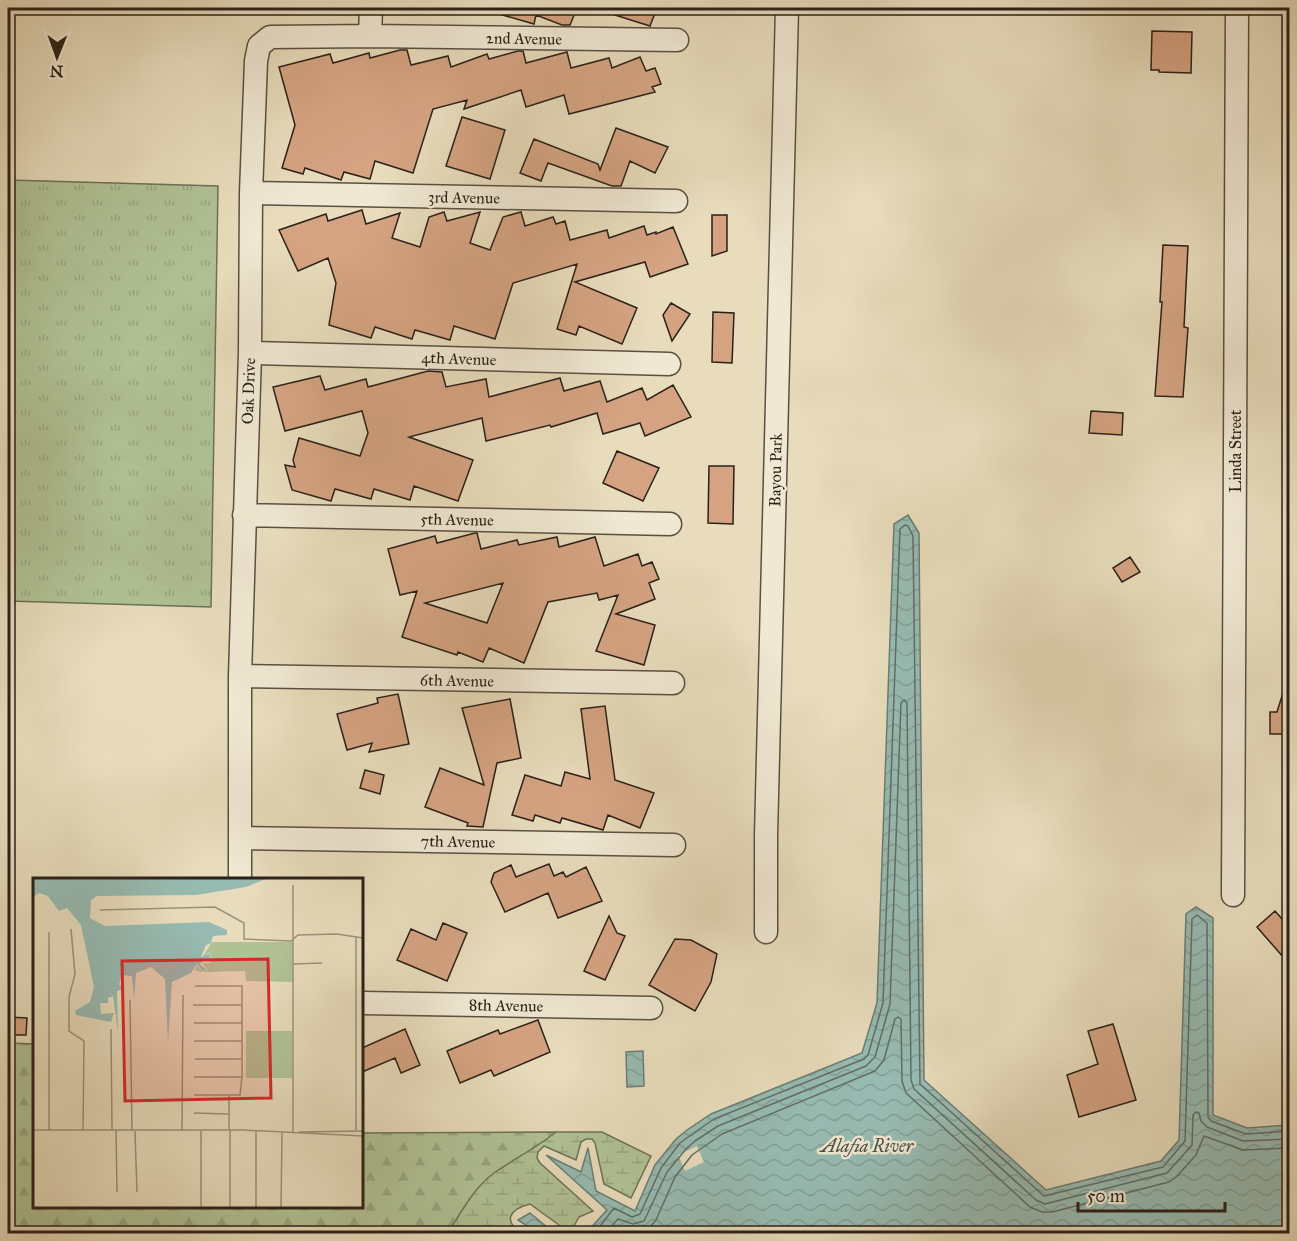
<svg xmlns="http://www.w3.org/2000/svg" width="1297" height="1241" font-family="'IM FELL Great Primer',serif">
<defs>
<pattern id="forest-firs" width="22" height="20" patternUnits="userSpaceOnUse" patternTransform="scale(1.5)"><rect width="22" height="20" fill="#b0c295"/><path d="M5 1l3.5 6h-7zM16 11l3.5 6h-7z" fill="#98a680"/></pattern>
<pattern id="wetland-marsh" width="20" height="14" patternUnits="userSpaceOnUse" patternTransform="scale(1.5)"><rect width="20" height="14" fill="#b0c295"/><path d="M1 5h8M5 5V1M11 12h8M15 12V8" fill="none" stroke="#98a680"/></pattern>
<pattern id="park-tufts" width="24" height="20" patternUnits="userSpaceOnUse" patternTransform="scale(1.5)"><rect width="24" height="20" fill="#b0c295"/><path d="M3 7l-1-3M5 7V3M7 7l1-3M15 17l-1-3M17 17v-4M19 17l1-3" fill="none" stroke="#98a680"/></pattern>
<pattern id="water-waves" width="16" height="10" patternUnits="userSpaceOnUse" patternTransform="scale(1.5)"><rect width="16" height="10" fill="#97bbb2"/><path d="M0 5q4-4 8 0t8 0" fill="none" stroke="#82a098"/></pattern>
</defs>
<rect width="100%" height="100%" fill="#e8dcbc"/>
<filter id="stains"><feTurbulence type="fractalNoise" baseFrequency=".00333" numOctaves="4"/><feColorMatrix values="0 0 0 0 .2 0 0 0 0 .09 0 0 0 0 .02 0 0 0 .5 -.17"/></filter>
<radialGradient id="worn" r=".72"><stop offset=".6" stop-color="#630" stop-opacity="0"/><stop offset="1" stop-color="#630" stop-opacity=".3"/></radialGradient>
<!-- forest -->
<path fill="url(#forest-firs)" stroke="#6d7257" stroke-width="1.5" d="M8,1043L34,1044V1206H362V1133L556,1132L451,1228L450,1233L8,1234Z"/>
<!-- wetland -->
<path fill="url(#wetland-marsh)" stroke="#6d7257" stroke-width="1.5" d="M556,1132H602L651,1156L631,1198L604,1184L595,1143L592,1139H586L581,1142L576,1160L544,1146L538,1152L537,1158L540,1163L593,1211L579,1217L570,1233L530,1204C510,1209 502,1221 522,1233H450L451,1228C463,1209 475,1187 494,1173C514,1159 536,1148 556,1132Z"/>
<!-- park -->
<path fill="url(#park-tufts)" stroke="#6d7257" stroke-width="1.5" d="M8,180L218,186L211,607L8,601Z"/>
<!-- water -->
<path fill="url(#water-waves)" stroke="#6b7d75" stroke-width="1.5" d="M908,515L919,533L924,1080L1046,1190L1161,1161L1179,1140L1186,914L1196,907L1213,918V1115L1247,1128L1289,1125V1233H586L607,1210L546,1155L581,1172L588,1148L596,1191L635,1211L655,1165L676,1139L687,1130L711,1114L862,1053L877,1003L894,524Z
M643,1051L644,1086L627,1087L626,1052Z
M530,1213L554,1233H538L518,1220Z"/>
<!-- pier -->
<path fill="#e8dcbc" d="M697,1146L704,1162L685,1171L678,1155Z"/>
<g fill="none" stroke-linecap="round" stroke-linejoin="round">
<!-- shore -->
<path stroke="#606e66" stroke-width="1.5" d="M594,1234L614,1208L632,1217L640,1214L661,1168L680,1143L691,1135L714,1119L864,1059L868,1055L883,1003L900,529L905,525L908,526L913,536L920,1084L1044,1196L1163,1167L1185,1141L1192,919L1197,915L1207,923L1208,1117L1211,1121L1246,1134L1290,1131
M604,1234L618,1219L633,1224L644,1221L667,1172L686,1149L695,1141L718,1126L866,1066L875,1057L890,1004L901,703L904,700L907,703L911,1080L914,1089L1036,1200L1045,1204L1167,1173L1192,1145L1193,1115L1196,1112L1199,1113L1201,1121L1207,1127L1243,1141L1290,1139
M616,1234L621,1230L635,1233L650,1227L656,1220L675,1177L692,1155L722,1134L875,1071L884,1060L895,1019L898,1017L901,1019L902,1081L906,1093L1030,1207L1042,1212H1052L1169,1182L1177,1176L1196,1155L1204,1136L1243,1150L1290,1148"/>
</g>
<!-- building -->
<path fill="#d5a382" stroke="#2a2119" stroke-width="1.5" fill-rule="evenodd" d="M492,8H577L570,25H562L536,15L534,24L492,12Z
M602,8H657L650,26L602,11Z
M1152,31L1192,32L1191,73L1159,72V70H1151Z
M400,50H407L411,65L448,56L451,67L487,54L489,59L518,51H523L526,63L567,52L571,68L609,58L612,68L640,57L646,71L655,68L661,84L652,87L655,92L569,114L564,95L526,107L521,90L464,109L467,100L433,109L413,173L375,161L370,179L344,172L341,180L305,168L303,174L282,168L295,125L279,67L330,54L333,63L369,53L370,58Z
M462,117L505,130L490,179L446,166Z
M616,128L668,147L655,173L630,161L621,186H612L548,163L541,181L520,173L534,139L598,164L600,170Z
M362,210L366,224L400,213L392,238L420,247L429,217L444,212L447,221L480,212L470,243L490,250L503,217L521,212L525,226L553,217L556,224L565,221L570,240L607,230L609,238L644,226L647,235L656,232V234L673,227L688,264L650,277L645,262L575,282L637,308L622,344L579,326L576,335L557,329L577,264L513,283L495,339L454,326L450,340L415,330L412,339L375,327L371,338L329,325L336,283L328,258L298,271L279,230L326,214L328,221Z
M712,215H727V251L712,256Z
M1163,245L1188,246L1184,327L1188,328L1183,397L1155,396L1162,302H1160Z
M671,303L690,314L672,341L663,315Z
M713,312L734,313L732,363L712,362Z
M428,371L442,372L446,387L486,379L489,397L560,378L564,391L600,381L607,402L642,388L647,400L673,385L691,417L645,436L640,423L603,434L597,413L551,427L550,425L486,441L482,418L409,437L473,460L458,501L414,486L410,500L374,489L371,499L335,489L331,501L292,490L285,465L295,467L293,460L299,438L360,456L368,433L362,411L285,431L273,387L320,376L325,390L366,379L368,387Z
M1091,411L1123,413L1122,435L1089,433Z
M617,451L659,468L643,501L603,483Z
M709,466H734L733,524L708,523Z
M475,533H477L481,549L517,540L519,545L557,537L559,547L595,537L604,566L638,554L642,566L652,562L659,579L649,583L655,599L616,614L655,625L644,665L596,651L618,595L599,600L597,593L548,602L524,663L489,648L483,662L458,652L457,655L402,637L417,591L400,595L388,549L435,536L437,543ZM503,583L487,623L425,603Z
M1130,557L1140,572L1122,582L1113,568Z
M1286,683H1290V734H1270V712H1277Z
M398,694L409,744L369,752L372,743L347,750L337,714L378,703L377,698Z
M510,699L521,758L497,763L483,827L467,826L468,823L425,807L440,768L484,785L462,708Z
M605,706L615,780L654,793L640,828L608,815L603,830L562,818L560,823L535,815L533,821L512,815L525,775L561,786L565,772L590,779L581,709Z
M365,770L384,775L380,794L360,788Z
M549,864L554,876L563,872L566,877L586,867L602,901L558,918L548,893L505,912L491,882L494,873L511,865L516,877Z
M1275,911L1290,928V965L1257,927Z
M609,916L617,933L625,936L605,980L584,971Z
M443,923L467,933L447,981L397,960L411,929L436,940Z
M675,939L691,940L717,954L711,982L695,1011L649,985Z
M8,1017L27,1018L26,1035H8Z
M538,1020L550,1052L494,1076L491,1070L460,1083L447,1051L498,1030L500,1034Z
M1113,1024L1136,1100L1079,1117L1067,1075L1098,1064L1088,1031Z
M405,1029L420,1065L401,1073L395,1058L362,1072V1048Z"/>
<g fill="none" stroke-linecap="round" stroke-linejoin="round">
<defs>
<path id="minor" d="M370,36L371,8
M251,193L676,201
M250,353L669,364
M244,515L670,524
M240,676L673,683
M241,838L674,845
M240,880V676L250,353L251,193L256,61L259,46L270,37L370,36L677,40
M1233,895L1237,8
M766,932V835L787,8
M362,1003L651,1008"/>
</defs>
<!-- minor casing -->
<use href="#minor" stroke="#5a5042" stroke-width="25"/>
<!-- minor -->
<use href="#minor" stroke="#f0e8d3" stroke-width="22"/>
</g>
<g text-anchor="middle" stroke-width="5" stroke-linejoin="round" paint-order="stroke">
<!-- street labels -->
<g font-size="16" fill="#2a2119" stroke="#f0e8d3">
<text transform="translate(524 38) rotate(1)" y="6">2nd Avenue</text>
<text transform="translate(464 197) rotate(1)" y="6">3rd Avenue</text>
<text transform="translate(459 358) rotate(2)" y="6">4th Avenue</text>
<text transform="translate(248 391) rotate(-88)" y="6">Oak Drive</text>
<text transform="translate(1235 451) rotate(-90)" y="6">Linda Street</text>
<text transform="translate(775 470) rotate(-89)" y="6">Bayou Park</text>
<text transform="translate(457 519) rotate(1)" y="6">5th Avenue</text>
<text transform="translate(457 680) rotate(1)" y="6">6th Avenue</text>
<text transform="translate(458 841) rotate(1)" y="6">7th Avenue</text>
<text transform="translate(506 1005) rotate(1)" y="6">8th Avenue</text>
</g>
<!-- water labels -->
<g font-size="18" font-style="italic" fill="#4b4f47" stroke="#f0e8d3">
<text x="867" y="1152">Alafia River</text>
</g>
</g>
<!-- overview -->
<g transform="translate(33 878)">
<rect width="330" height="330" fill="#e8dcbc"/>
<path d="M186,64H260V104L213,103L212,93L173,94L184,83Z" fill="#b0c295"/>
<path d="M179,64H186L188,71L183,87L173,94H168L162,92L164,87L169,94L175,92L169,85H178L177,74L170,78Z" fill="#b0c295"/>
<path d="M213,153H259V200H213Z" fill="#b0c295"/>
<path d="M0,1H233L213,9L163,17L64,18L58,22L57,40L72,48L176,44L194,52V57L180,58L178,65L173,67L168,79L177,75V84L171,81L167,86L174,92L169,93L164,86L158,95L139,104L135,164L132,101L118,89L103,95L101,121L99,98L89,97L86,107L92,110L84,113L85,154L80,118L75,120V125H67L68,136L81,135L78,144L43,137L42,133L57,124L61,109L48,47L34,30L26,33L15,18L6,15L0,19Z" fill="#97bbb2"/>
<path fill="none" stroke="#9c917b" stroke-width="1.5" d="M67,32L182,29L211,45V61L258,63L265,57L304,56L330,60M38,51L42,96L36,119V153L51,163L50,252M16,54V252M323,59V252M261,86L289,85M97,122L99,252M160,127H209M161,145H209M78,151L79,252M161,163H209M162,181H209M161,199H209M161,217H207L209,199V108H162M161,235L195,236M0,252H210L330,258M83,252L84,314M149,252L150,117M196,252V217M102,253L104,314M266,254L330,253M260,255V7M168,329V253M197,329V252M223,329V253M248,329L249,255"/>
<path fill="#d62828" fill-opacity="0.15" stroke="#d62828" stroke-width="3" d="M235,81L238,220L92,223L89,83Z"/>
<rect width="330" height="330" fill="none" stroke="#2a2119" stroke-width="3"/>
</g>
<!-- margin -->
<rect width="1297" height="1241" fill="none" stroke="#e8dcbc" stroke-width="30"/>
<rect x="9" y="9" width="1279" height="1223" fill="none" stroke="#2a2119" stroke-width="3"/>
<rect x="15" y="15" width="1267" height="1211" fill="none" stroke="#2a2119" stroke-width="1.5"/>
<!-- north arrow -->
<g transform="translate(57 57) rotate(181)" stroke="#f0e8d3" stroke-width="4.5" paint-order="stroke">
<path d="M0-4.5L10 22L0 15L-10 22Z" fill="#2a2119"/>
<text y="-9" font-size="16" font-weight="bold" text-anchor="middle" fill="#2a2119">N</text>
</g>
<!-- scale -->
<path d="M1078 1202v9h147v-9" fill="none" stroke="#2a2119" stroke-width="3"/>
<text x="1087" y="1202" font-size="18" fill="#2a2119" stroke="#f0e8d3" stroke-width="4.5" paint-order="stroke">50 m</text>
<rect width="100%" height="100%" filter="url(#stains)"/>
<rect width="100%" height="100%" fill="url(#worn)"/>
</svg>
